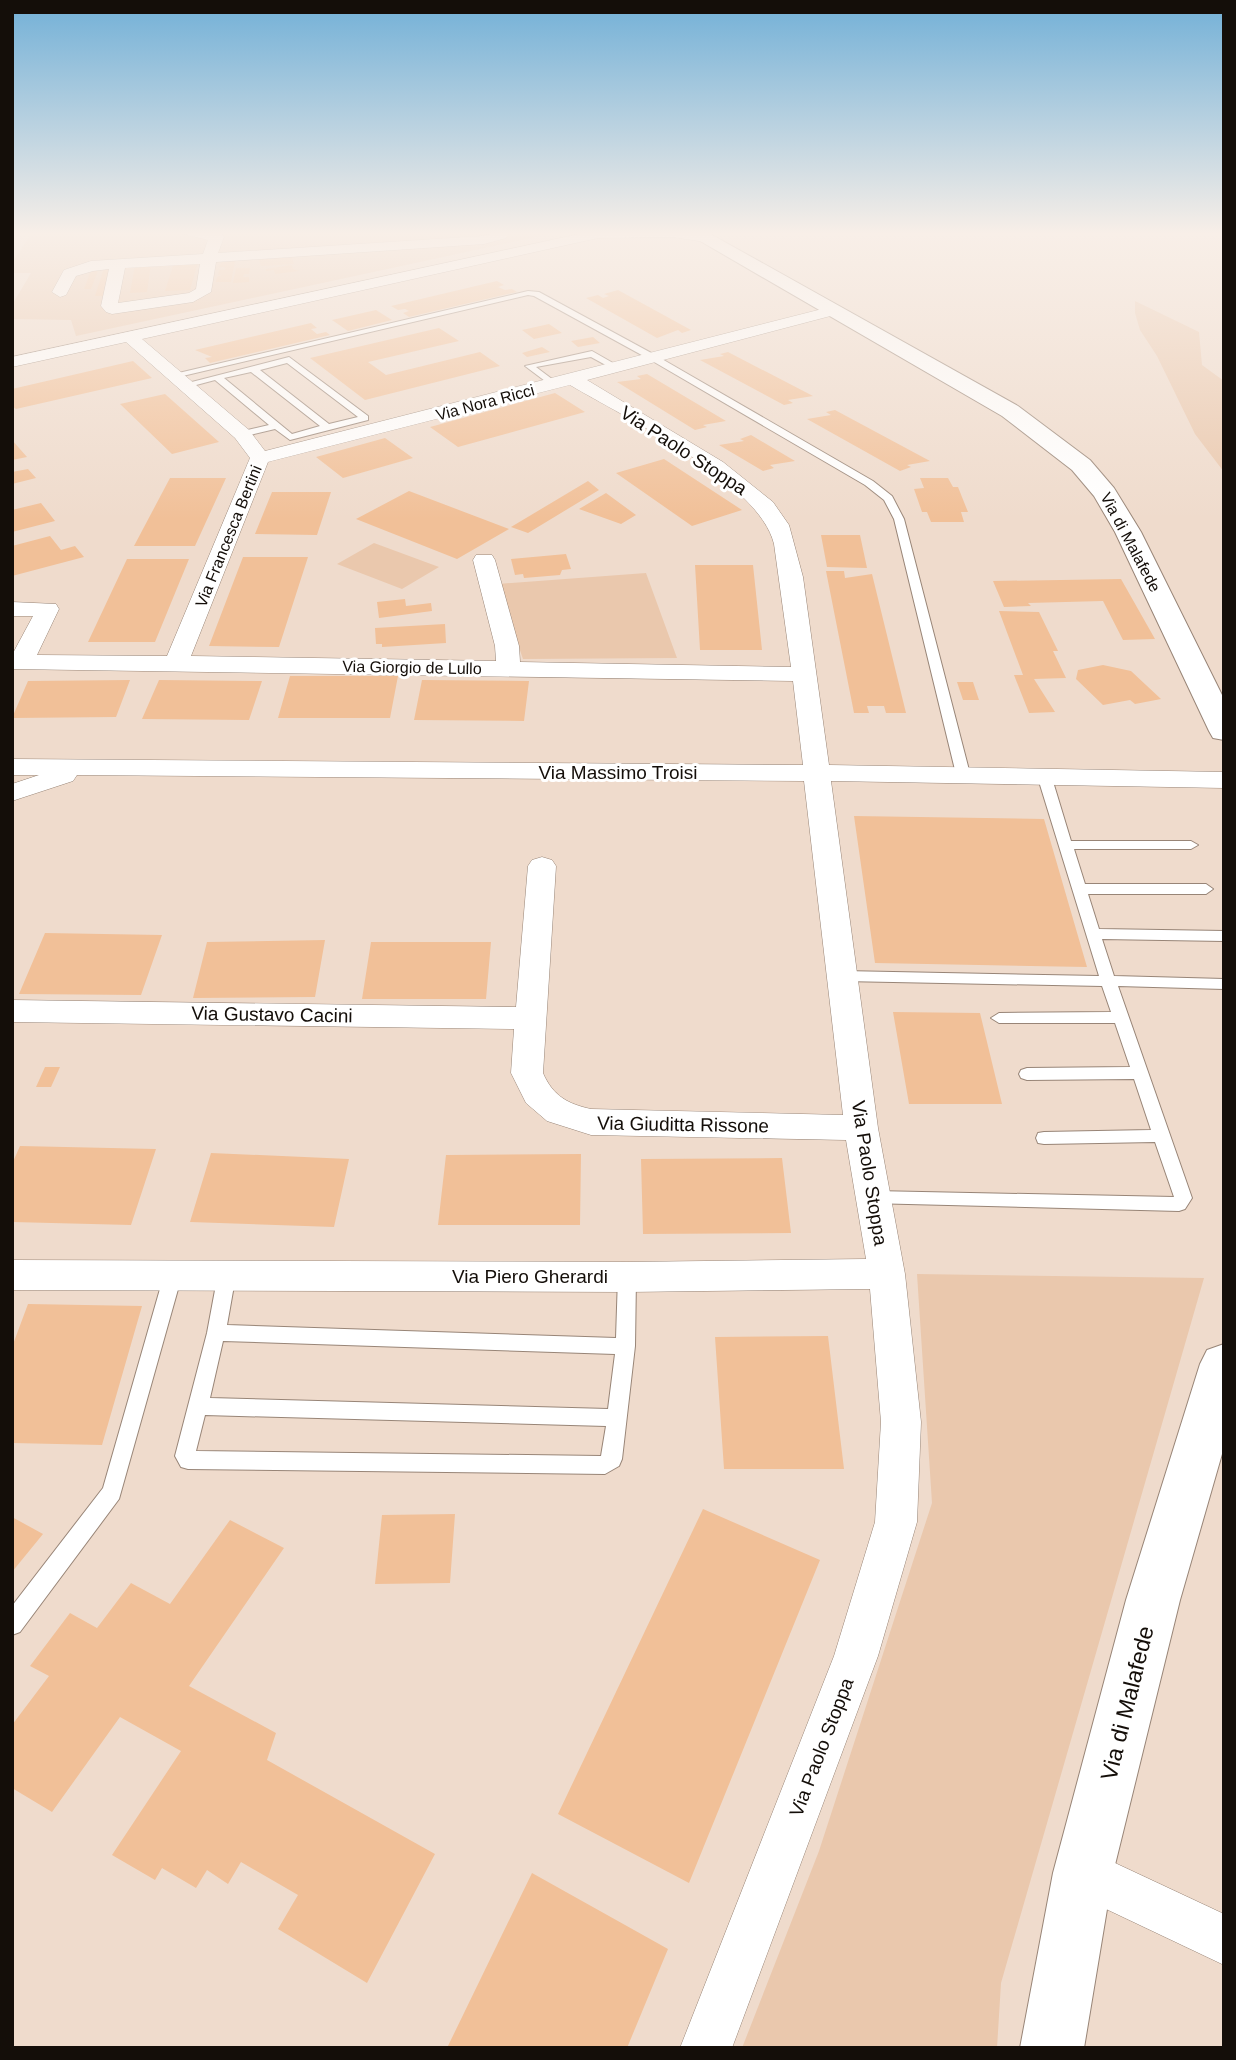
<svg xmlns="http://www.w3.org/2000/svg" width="1236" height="2060" font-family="Arial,sans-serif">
<rect width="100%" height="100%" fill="#efdbcc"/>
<!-- green -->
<path fill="#eac8ad" d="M33,231H564L76,336L71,320L12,319V305L31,273H12V263Z
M1135,301L1199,332L1202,365L1224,381V472L1195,434L1157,356L1140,330L1135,313Z
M374,543L439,567L402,589L337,564Z
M646,573L677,658L523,659L497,584Z
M917,1274L1204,1278L1001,1983L997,2048H742L819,1851L932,1503Z"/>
<!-- building -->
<path fill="#f1c098" d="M286,257L292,258L294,264L261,266L259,260Z
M226,261H235L231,282H216L217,277L224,274L218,275L219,270H225V267H219L221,263Z
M198,262L190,290L165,291L174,263Z
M151,264L147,292L130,293L135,265Z
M292,265L293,269L299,271L275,274L274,270L266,271V269Z
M112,267L103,296H95L104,268Z
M92,268H99L91,289H84Z
M236,268H250L249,274H244L243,277H249V282L233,283Z
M497,281L504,285L498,287L505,290L512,289L517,292L409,317L403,313L409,311L405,309L398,310L391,306Z
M618,290L691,330L682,333L678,330L657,338L586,298L598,295L603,298L609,296L604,294Z
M376,310L392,320L348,331L332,320Z
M311,323L317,328L311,329L317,334L326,332L330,335L210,363L205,358L212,357L195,350Z
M549,324L562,333L534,339L522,330Z
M439,328L459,341L368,362L386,375L480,352L500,366L365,400L310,358Z
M593,337L600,343L578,347L571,341Z
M542,347L550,352L527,357L522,353Z
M728,352L813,396L788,400L793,403L784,405L700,360L724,356L720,354Z
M133,361L152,378L16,409L12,406V389Z
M647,374L726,421L703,425L707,427L695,430L617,382L641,379L637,376Z
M555,393L585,412L458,447L430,427Z
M165,394L219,442L172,454L120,404Z
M835,410L930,461L907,465L911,467L900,471L807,419L831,415L826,412Z
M751,435L795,461L770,465L774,468L763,471L719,445L744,441L740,439Z
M385,438L413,458L343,478L316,457Z
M12,440L27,457L12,460Z
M664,459L742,510L692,526L616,473Z
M28,469L36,478L12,484V472Z
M170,478H226L195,546H134Z
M920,478H948L953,487H958L968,512H961L964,522H931L927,512H922L914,489L924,488Z
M588,481L599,490L528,533L511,527Z
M409,491L509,529L457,559L356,519Z
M272,492H331L317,535L255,534Z
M606,493L636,515L621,524L579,509Z
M41,503L55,521L12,532V510Z
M821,535H860L867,568L827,567Z
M50,536L61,550L75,546L84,557L12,576V546Z
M566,554L571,569L562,570L560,575L524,578L523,574L515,575L511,559Z
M243,557H308L279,647L209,646Z
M127,559H189L155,642H88Z
M695,565H753L762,650H700Z
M826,571H844L845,578L872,574L906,713H886L884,706H867L869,713H854Z
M1121,579L1155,639L1123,640L1103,601L1028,603L1031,606L1004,607L993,581Z
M405,599L406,606L431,603L432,611L379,618L377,602Z
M999,611L1039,612L1058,651H1053L1066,678L1034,679L1055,712L1029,713L1014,675H1023Z
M445,624L446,643L382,647V644H376L375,628Z
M1103,665L1131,671L1161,699L1135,704L1130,700L1103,705L1076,679L1078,670Z
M290,676H398L390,718H278Z
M130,680L116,717L12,718L28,681Z
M159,680L262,681L249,720L142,719Z
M422,680L529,681L524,721L414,720Z
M957,682H973L979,700H963Z
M854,816L1044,819L1087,967L875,963Z
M45,933L162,935L141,995L19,994Z
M325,940L315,997L193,998L207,942Z
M371,942H491L486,999H362Z
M893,1012L980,1013L1002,1104H909Z
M45,1067H60L51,1087H36Z
M20,1146L156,1149L131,1225L12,1222V1164Z
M211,1153L349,1159L334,1227L190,1222Z
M581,1154L580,1225H438L446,1155Z
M782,1158L791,1233L643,1234L641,1159Z
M28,1304L142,1306L102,1445L12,1443V1347Z
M828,1336L844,1469H724L715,1337Z
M703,1509L820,1560L689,1883L558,1814Z
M455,1514L450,1583L375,1584L382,1515Z
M12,1517L43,1534L12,1572Z
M230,1520L284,1548L189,1686L276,1733L267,1760L435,1854L367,1983L278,1929L298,1895L241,1862L228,1884L207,1870L196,1888L162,1868L155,1880L112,1855L181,1751L120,1717L52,1812L12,1788V1725L49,1676L30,1666L70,1613L97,1628L131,1583L170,1604Z
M532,1873L668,1949L627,2048H447Z"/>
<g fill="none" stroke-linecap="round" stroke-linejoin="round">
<defs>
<path id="service" d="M528,291L539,292L655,355L873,481L892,496L904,519L970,774L968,777H958L956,774L894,519L884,500L865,485L649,359L534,296L528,295L174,378L170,375Z
M592,351L620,367L613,369L591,357L536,367L556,382L557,384L553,387L525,366Z
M289,357L368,416V420L290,440L275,429L242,437L237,434L239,432L269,425L215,380L185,388L180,385ZM287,363L358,417L329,424L260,370ZM251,372L320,426L292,434L224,378Z
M1044,771L1051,775L1071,841H1191L1198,845L1191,849H1074L1085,884H1206L1213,889L1206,894H1088L1099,929L1224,931V941L1102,939L1114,976L1224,979V989L1118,986L1192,1198L1185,1209L1179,1211L868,1203L865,1198L868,1193L874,1191L1174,1197L1155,1142L1044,1144L1038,1143L1036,1138L1038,1133L1044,1132L1151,1130L1134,1079L1027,1080L1021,1078L1019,1074L1021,1070L1027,1068L1130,1067L1115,1023H999L991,1018L999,1013L1111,1012L1102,986L843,981L835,976L843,971L1099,976L1037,775Z
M227,1266L233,1269L236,1274L227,1325L616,1338L618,1277L621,1272L627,1269L633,1272L636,1277L635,1346L622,1459L619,1466L605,1474L188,1469L181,1467L175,1456L207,1333L218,1274L221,1269ZM223,1341L615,1354L608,1409L210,1398ZM205,1415L606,1426L601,1456L196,1451Z
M173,1267L179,1270L182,1275L119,1499L20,1632L12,1635V1606L103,1488L164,1275L167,1270Z"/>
<path id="minor" d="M182,231L222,234L224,237L218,253L483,236L500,231L508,235L506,238L484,244L216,262L211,292L193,302L112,314L106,312L101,306L109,269L93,271L76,276L66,295L60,297L52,292L64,270L91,261L203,254L208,240L184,234ZM200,264L196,289L189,293L118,303L125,268Z
M593,231H687L710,235L712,238L705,242L673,237L598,238L142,339L249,430L265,451L826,308H838L840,311L838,314L587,380L723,462L773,502L789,525L803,577L829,765L1224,772V788L831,781L878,1128L905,1274L921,1422L917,1522L878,1656L732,2048H680L834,1656L875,1522L881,1422L870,1289L627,1292L12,1290V1260L627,1262L866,1259L846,1140L591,1135L547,1121L526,1103L511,1073L514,1029L12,1022V1000L516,1007L528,866L532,860L542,857L552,860L556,866L543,1073C553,1096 568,1104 591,1109L843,1115L804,781L77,775L73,781L12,801V784L39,775H12V759L803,765L793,681L12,669V655L33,616H12V602L56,604L59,609L37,655L167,656L250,458L235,438L126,342L12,367V357ZM570,385C624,417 759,482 774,544L791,667L520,662L519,646L495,560L492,555H476L473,560L495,646L496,661L191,656L268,462Z
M1083,1848L1224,1914V1965L1066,1890L1058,1873L1066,1856Z"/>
<path id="tertiary" d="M683,231H705L1018,406L1090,460L1114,488L1141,532L1224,699V740L1213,738L1209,731L1115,532L1094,496L1072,470L1002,416Z
M1224,1344V1447L1180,1600L1113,1873L1084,2048H1020L1053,1873L1126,1600L1200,1364L1207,1350Z"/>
</defs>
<!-- service casing -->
<use href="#service" stroke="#988577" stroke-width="2"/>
<!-- minor casing -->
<use href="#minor" stroke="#988577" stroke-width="1"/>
<!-- tertiary casing -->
<use href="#tertiary" stroke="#988577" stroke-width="2"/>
<!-- service -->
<use href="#service" fill="#fff" fill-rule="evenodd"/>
<!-- minor -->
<use href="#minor" fill="#fff" fill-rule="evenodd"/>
<!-- tertiary -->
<use href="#tertiary" fill="#fff" fill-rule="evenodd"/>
</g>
<!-- sky -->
<linearGradient id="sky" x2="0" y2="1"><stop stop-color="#72b0d7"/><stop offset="0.45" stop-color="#f8efe8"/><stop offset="1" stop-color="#f8efe8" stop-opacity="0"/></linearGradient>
<rect width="1236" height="519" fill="url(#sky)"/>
<g text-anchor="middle" stroke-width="6" stroke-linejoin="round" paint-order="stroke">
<!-- far-street labels -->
<g font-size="16" fill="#140e09" stroke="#fff">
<text transform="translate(485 402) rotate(-15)" y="6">Via Nora Ricci</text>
<text transform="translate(228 536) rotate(-68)" y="6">Via Francesca Bertini</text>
<text transform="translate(1131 542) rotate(62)" y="6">Via di Malafede</text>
<text transform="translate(412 667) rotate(1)" y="6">Via Giorgio de Lullo</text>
</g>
<!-- street labels -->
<g font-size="19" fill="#140e09" stroke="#fff">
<text transform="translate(684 450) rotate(33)" y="7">Via Paolo Stoppa</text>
<text x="618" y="779">Via Massimo Troisi</text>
<text transform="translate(272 1014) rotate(1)" y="7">Via Gustavo Cacini</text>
<text transform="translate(683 1124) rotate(1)" y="7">Via Giuditta Rissone</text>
<text transform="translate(870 1173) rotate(81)" y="7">Via Paolo Stoppa</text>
<text x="530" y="1283">Via Piero Gherardi</text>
<text transform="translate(821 1747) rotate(-69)" y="7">Via Paolo Stoppa</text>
</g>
<!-- near-street labels -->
<g font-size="23" fill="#140e09" stroke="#fff">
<text transform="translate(1127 1703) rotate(-76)" y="8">Via di Malafede</text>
</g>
</g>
<!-- border -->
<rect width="1236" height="2060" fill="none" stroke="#140e09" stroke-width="28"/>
</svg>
